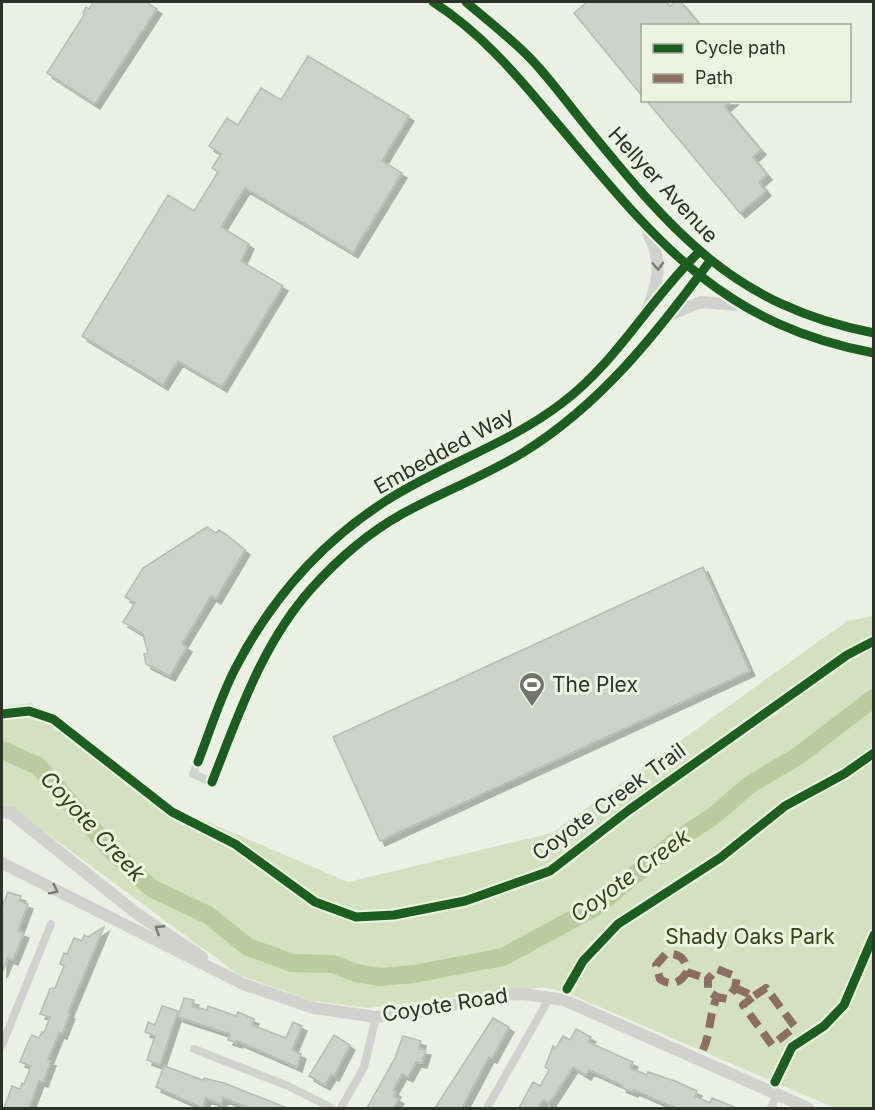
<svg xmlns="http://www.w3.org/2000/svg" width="875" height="1110" font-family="Inter,sans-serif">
<defs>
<filter id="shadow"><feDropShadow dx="5" dy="5" stdDeviation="0" flood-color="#0004"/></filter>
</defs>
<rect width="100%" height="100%" fill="#ebf0e5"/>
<!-- green -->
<path fill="#d4e1c1" d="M873,616V1108H835L572,995L546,987L368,1008L313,1001L239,975L11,807L2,806V707L31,703L166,804L348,882L552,833L847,621Z"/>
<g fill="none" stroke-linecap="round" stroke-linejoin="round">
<!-- river -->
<path stroke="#b9cc9d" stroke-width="18" d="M2,750L38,766L111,850L151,888L208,915L248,947L292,963L333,964L356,973L380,977L414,974L503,957L597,906L677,840L715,815L749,785L798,756L874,698"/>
</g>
<!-- building -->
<path fill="#cdd1c8" stroke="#b8bbb4" stroke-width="1.5" filter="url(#shadow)" d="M93,2H146L157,9L95,104L47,73L84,15L83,13L86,7L89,9Z
M587,2H666L670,6L676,2H681L701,26H642V96L574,13Z
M308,56L409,116L382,161L402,173L353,253L245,188L221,227L249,244L241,261L283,286L222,387L178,361L163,385L82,336L168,195L194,211L218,172L212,168L221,154L209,146L227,118L238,125L261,88L281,100Z
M646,100H733L725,107L761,150L753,157L767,175L759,182L766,191L740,213Z
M207,527L216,533L219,530L227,535L245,550L216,599L211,596L182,644L187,647L170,676L146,664L144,654L148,653L143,634L123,622L135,603L125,597L143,568Z
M703,567L750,671L380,841L333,737Z
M8,892L21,896L19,901L28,904L18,931L24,933L13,960L8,958L2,973V907Z
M104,927L68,1013L70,1014L62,1034L59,1033L48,1060L51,1061L43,1082L39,1081L29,1108H4L12,1086L20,1089L22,1083L24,1084L31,1066L20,1062L28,1042L32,1035L39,1038L42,1032L44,1033L50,1017L40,1014L50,989L55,988L64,966L60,964L64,953L67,954L74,938L82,941L84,935L88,937Z
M184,998L194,1000L192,1006L207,1010L208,1006L236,1016L238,1012L254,1019L252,1025L286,1038L293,1022L302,1026L292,1050L301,1054L297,1067L237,1041V1043L228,1040L230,1034L178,1017Z
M162,1006L178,1011L160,1065L147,1060L155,1036L145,1032L148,1022L155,1025Z
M493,1018L509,1027L492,1058L489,1057L462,1108H435Z
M576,1029L591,1037L588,1042L633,1062L630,1068L647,1075L648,1072L675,1081L697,1091L695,1096L710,1103L712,1098L737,1108H676L634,1090L633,1092L621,1087L622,1085L589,1070L586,1075L573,1067L549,1104L543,1100L538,1108H519L533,1082L540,1086L549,1070L545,1067L553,1046L556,1048L563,1036L570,1040Z
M334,1035L350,1045L334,1076L331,1075L325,1085L309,1076Z
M403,1036L421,1041L419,1049L426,1050L422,1063L416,1062L408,1077L402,1074L393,1090L396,1092L394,1096L399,1099L393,1108H367L395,1058Z
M164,1066L203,1080L204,1078L224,1083L287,1108H250L223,1098L221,1104L206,1098L203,1108L156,1087Z"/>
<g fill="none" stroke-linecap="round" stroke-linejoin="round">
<!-- street -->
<path stroke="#d1d2d0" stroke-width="8" d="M699,252C650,299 617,362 562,403C510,443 447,463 392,497C324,539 271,599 235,669C218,702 207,740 193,774L212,782C239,714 262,644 311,589C337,560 368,533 402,514C442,492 485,476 524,452C601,404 656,334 710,261
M2,1045L51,924
M194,1049L288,1086L332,1108
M341,1108L364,1067L376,1017
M487,1108L550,997
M771,1108L777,1095"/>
<!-- secondary -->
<path stroke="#d1d2d0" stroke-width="12" d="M433,2C479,31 515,73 550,115C649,231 713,323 874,353
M466,2C486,19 508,36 528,56C549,77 567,103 586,126C671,230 733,306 874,333
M645,315C658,286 664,263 648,233
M667,316L701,302L735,305
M2,812L11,813L136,913L202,957
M2,863L243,984L314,1008L376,1017L426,1011L499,995L524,994L564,1000L808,1108"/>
<!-- quiet -->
<path stroke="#8d6e63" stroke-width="8" stroke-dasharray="15 8" stroke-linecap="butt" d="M687,972C680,983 671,987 660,979L656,965L666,954C680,953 686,959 687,972L708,979
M735,988L754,996L743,1005L772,1045L795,1027L766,988L754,996
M703,1050C711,1032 709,1015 717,997L708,991V979L717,969L737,977L735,988L727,999L717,997"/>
<defs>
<path id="cycleway" d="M433,2C479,31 515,73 550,115C649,231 713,323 874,353
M466,2C486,19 508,36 528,56C549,77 567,103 586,126C671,230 733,306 874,333
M2,714L29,711L53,719L172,812L235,844L315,902L356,917L394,915L465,901L550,871L629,810L847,655L874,641
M198,762C210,731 220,698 235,669C271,599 324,539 392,497C447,463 510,443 562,403C617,362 650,299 699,252
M212,782C239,714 262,644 311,589C337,560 368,533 402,514C442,492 485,476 524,452C601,404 656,334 710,261
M567,989L583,961L618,924L720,858L785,806L844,774L874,753
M775,1082L792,1047L824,1026L844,1005L874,935"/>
</defs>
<!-- cycleway casing -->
<use href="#cycleway" stroke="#ecf4e1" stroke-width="13"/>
<!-- cycleway -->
<use href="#cycleway" stroke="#1b5e20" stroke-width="9"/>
</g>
<!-- one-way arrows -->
<defs><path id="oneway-chevron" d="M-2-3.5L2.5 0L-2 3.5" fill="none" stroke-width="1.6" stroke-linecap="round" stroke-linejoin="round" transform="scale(1.5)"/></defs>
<g stroke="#777975">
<use href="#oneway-chevron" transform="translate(658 266) rotate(87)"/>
<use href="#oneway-chevron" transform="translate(54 890) rotate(27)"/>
<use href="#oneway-chevron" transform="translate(159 929) rotate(-147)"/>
</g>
<!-- icons -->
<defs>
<symbol id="stadium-pin" viewBox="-11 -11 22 30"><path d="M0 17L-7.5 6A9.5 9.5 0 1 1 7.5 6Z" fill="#70746b" stroke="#ecf4e1"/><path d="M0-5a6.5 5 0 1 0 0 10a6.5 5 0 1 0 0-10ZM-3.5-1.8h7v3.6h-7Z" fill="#fff"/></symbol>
</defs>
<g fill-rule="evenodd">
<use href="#stadium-pin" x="517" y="670" width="30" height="40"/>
</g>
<g text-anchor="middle" stroke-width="6" stroke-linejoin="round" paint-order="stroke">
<!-- street labels -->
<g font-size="21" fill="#2e312a" stroke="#ecf4e1">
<text transform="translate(663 185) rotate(47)" y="7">Hellyer Avenue</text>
<text transform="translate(444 451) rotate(-29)" y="7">Embedded Way</text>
<text transform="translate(609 802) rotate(-36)" y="7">Coyote Creek Trail</text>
<text transform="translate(445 1005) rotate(-9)" y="7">Coyote Road</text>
</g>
<!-- poi labels -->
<g font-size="21" fill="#2e312a" stroke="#ecf4e1" text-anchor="start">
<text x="552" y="692">The Plex</text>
</g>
<!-- park labels -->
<g font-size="21" fill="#334315" stroke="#ecf4e1">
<text x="750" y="944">Shady Oaks Park</text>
</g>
<!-- water labels -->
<g font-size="22" font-style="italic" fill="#334316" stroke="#ecf4e1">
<text transform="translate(93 826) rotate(47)" y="8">Coyote Creek</text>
<text transform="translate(630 875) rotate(-36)" y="8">Coyote Creek</text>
</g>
</g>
<!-- border -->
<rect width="875" height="1110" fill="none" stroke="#2e312a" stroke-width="6"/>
<!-- legend -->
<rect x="641" y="24" width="210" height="78" fill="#ecf4e1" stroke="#a0a698" stroke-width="1.5"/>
<rect x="653" y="44" width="30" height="9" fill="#1b5e20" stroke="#a0a698" stroke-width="1.5"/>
<text x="695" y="54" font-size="18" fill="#2e312a">Cycle path</text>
<rect x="653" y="74" width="30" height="9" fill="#8d6e63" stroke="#a0a698" stroke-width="1.5"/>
<text x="695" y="84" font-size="18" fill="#2e312a">Path</text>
</svg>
